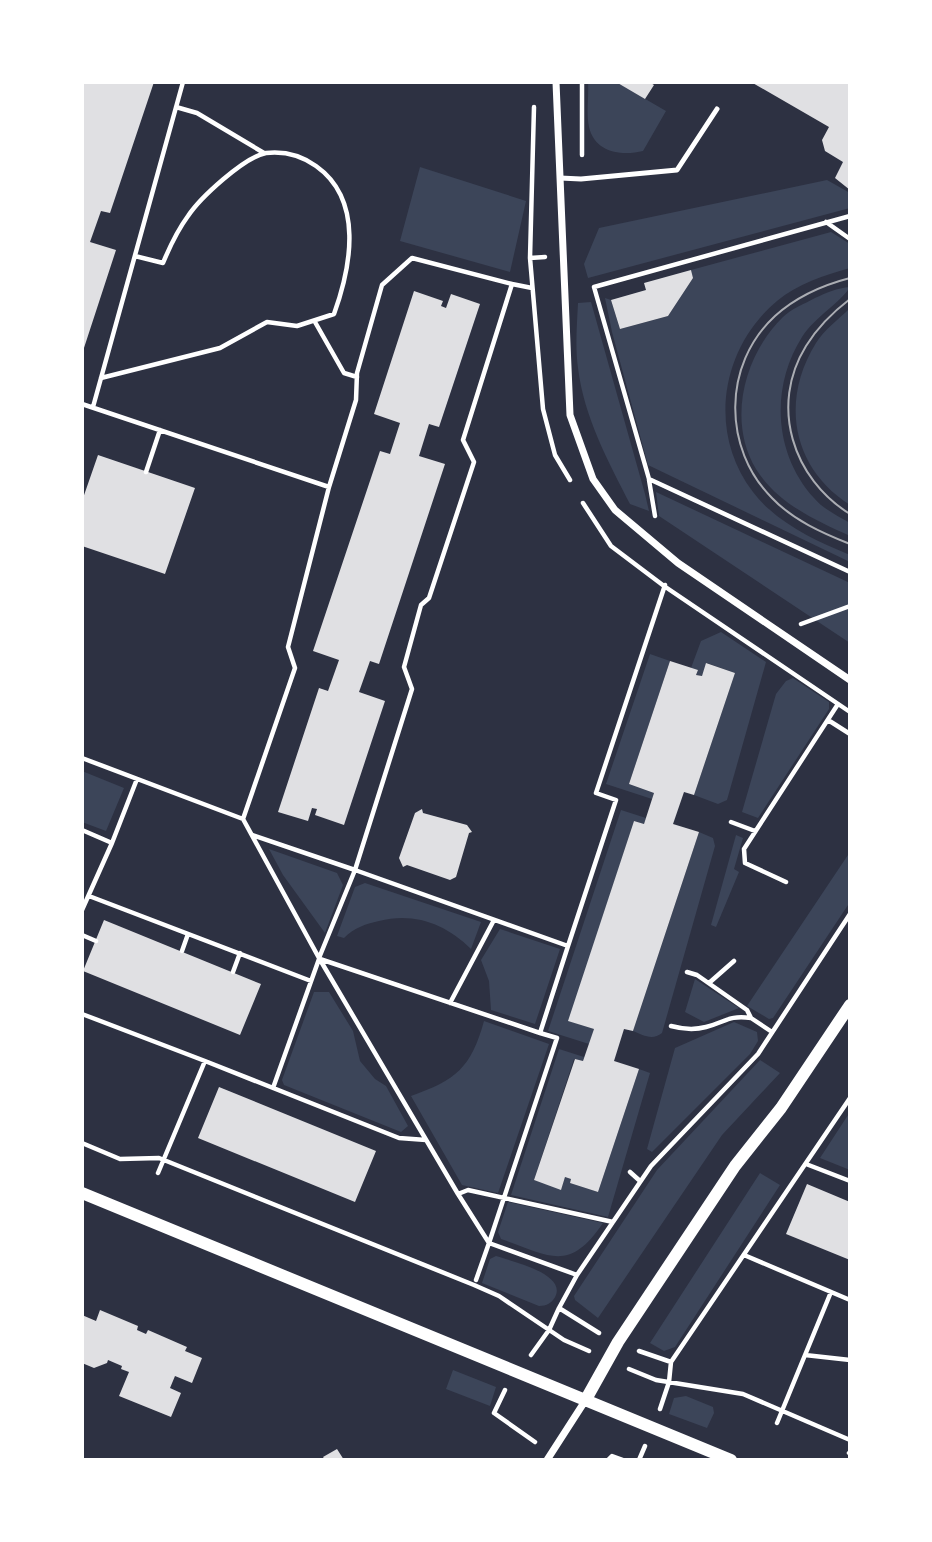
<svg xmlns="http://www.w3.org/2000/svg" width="932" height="1542" font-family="'DM Sans',sans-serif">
<rect width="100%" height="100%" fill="#2d3142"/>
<!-- green -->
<path fill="#3c4559" d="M588,82H616L666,111L643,151C622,156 595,153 589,127C586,113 589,96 588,82Z
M420,167L526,201L510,272L400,241Z
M827,180L850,193V208L588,278L584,264L599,228Z
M831,232L850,244V268C825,275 797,284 777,301C721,348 707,432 753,492C777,523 814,540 850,555V562L648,465L612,332L605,298L611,300L620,329L668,316L693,278L691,270Z
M850,287C841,302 814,318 802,337C770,388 774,454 814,498C823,509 838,516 850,523V536C815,520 777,503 756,469C727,421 744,355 783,317C791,309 804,304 815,298C826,293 837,288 850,287Z
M591,302L645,494L649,511L630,504C608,461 584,417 578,368C575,347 577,324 578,303Z
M850,308V505C792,468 780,401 816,343C824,330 839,319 850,308Z
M656,492L850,583V643L659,516Z
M721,632L766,662L727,800L718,804L694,795L735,673L707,663L702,676L696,675L698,670L691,668L701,641Z
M650,654L670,661L629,784L654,793L652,799L606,784Z
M793,678L829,702V709L758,818L742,812L776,694L786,681Z
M82,771L124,788L106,831L82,822Z
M621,810L646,818L644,824L634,821L569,1021L594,1029L589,1044L548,1031Z
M699,832L713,838L715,846L662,1033C652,1041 643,1035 633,1031Z
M736,835L743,838L734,869L739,872L716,927L711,925Z
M269,849L337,873L343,885L325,933L283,875Z
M850,852V902L773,1018L769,1019L747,1006Z
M365,883L481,922L471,949C446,924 414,912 379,921C365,924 354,928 344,938L337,936L355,887Z
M500,929L560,949L535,1024L491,1010L489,981L481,960Z
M695,979L739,1008L704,1022L685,1012Z
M314,992H329L353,1031L360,1061L375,1079L386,1086L408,1126L401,1132L284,1085L282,1080Z
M484,1021L549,1044L498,1193L462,1185L411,1096C456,1080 471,1068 484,1021Z
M734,1022L757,1032L758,1041L750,1054L652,1152L647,1149L675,1048Z
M559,1049L584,1057L583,1061L574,1059L534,1180L561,1189L565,1177L571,1179L570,1183L598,1192L639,1069L650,1073L608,1217L511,1195Z
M760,1060L780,1073L722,1135L598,1318L575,1300L574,1296L657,1170Z
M850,1112V1170L820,1158Z
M760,1173L780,1185L675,1347L664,1351L650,1343Z
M508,1202L603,1223C569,1273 550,1256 501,1239L498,1232Z
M496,1256C511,1261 564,1273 556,1295C553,1303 546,1306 539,1306L482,1283L490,1259Z
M453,1370L496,1387L490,1406L446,1389Z
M686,1396L713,1407L714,1413L707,1428L669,1414L674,1398Z"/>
<!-- building -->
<path fill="#e0e0e3" d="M84,82H154L110,213L101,211L90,242L116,250L83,351Z
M616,82H649L654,85L645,99Z
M751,82H850V190L835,178L843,162L825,151L822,140L829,127Z
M691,270L693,278L668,316L620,329L611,300L646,290L644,283Z
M414,291L443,301L441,306L446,308L451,294L480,304L439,427L429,424L419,456L445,464L379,664L370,661L359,692L385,701L344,825L315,815L317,809L312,808L308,821L278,812L319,688L328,691L339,660L313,651L380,451L390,454L400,423L374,414Z
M98,455L195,488L165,574L82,546V501Z
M670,661L698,670L696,675L702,676L706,663L735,673L694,795L684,792L673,824L699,832L633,1031L624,1029L614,1061L639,1069L598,1192L570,1183L571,1179L565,1177L561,1190L534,1180L575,1059L583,1061L594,1029L568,1021L634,821L644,824L654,793L629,784Z
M422,809L423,813L467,825L472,832L469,833L456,877L450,880L407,865L403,867L399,858L415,813Z
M104,920L261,984L240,1035L83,971Z
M219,1087L376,1151L355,1202L198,1138Z
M807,1184L850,1202V1260L786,1234Z
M100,1310L138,1326L137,1330L146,1334L148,1330L187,1347L185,1351L202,1358L192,1383L175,1376L170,1388L181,1393L171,1417L119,1396L129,1372L121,1369L122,1366L108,1360L107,1363L94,1368L82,1363V1315L96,1321Z
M337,1449L344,1460H325L323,1457Z"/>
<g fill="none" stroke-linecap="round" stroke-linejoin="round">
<!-- path -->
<path stroke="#fff" stroke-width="4.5" d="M582,82V155
M176,107L197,113L264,153
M534,107L530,258L545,257
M850,216L594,287L649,479L850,572
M826,222L850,239
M530,258L543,409L555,455L570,480
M532,288L512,284L463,440L474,462L429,598L421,605L404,667L412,689L355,870L568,946L540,1033L557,1038L489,1243L577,1275
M315,322L344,373L357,377
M101,378L220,348L267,322L297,326L334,314C351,267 364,200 316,166C302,156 284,151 266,153C244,157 200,198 188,216C177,231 170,246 163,263L135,256
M82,404L329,487L288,647L295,668L243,819L82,758
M93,407L183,82
M146,472L160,430
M649,480L655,516
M329,487L356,400L357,373L382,285L412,258L512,284
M583,503L611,546L664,586L850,712
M801,624L850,606
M828,720L850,734
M243,819L319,958L355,870L252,835
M731,822L755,831
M82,830L112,843L137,779
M786,882L745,863L744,849L838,704
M89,896L311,981
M82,910L112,843
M82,935L96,941
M568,946L616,800L596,793L665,585
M182,951L188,934
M319,958L458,1194L489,1243L476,1280
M320,959L540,1033
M233,972L240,953
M687,972L697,975L747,1010L751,1018L772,1032
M709,983L734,961
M450,1003L494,920
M82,1014L205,1061
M671,1026C682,1029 695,1030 706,1027C726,1022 728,1015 751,1018
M273,1088L319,959
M82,1143L120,1159L159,1158L474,1285L499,1296L564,1340L589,1351
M806,1164L850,1181
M630,1172L640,1181
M158,1173L205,1061L399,1138L426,1140
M458,1194L468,1190L613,1222
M744,1255L850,1300
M559,1308L577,1275L651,1166L758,1054L850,914
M639,1351L671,1362
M531,1355L549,1330L559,1308L599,1333
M805,1355L850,1360
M629,1369L656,1380L743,1394L850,1440
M505,1390L494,1413L535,1442
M660,1409L669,1382L671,1362L850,1098
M777,1423L831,1292
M849,1453L850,1452
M608,1460L612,1456L623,1460
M639,1460L645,1446"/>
<!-- service -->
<path stroke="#fff" stroke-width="5" d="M560,178L581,179L677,170L717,109"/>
<!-- minor -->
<path stroke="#fff" stroke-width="7" d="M556,82L570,415L593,479L615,510L678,563L850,680
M547,1460L585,1401"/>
<!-- tertiary -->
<path stroke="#fff" stroke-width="12" d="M82,1193L731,1460
M585,1401L618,1342L735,1166L781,1108L850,1005"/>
<!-- tram -->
<path stroke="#abadb3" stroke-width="2" d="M850,278C823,285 796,297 775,316C722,365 723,449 772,498C793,520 822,533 850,544
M850,299C833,312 817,328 806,346C769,406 793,479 850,514"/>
</g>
<!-- border -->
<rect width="932" height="1542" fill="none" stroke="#ffffff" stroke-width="168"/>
</svg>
